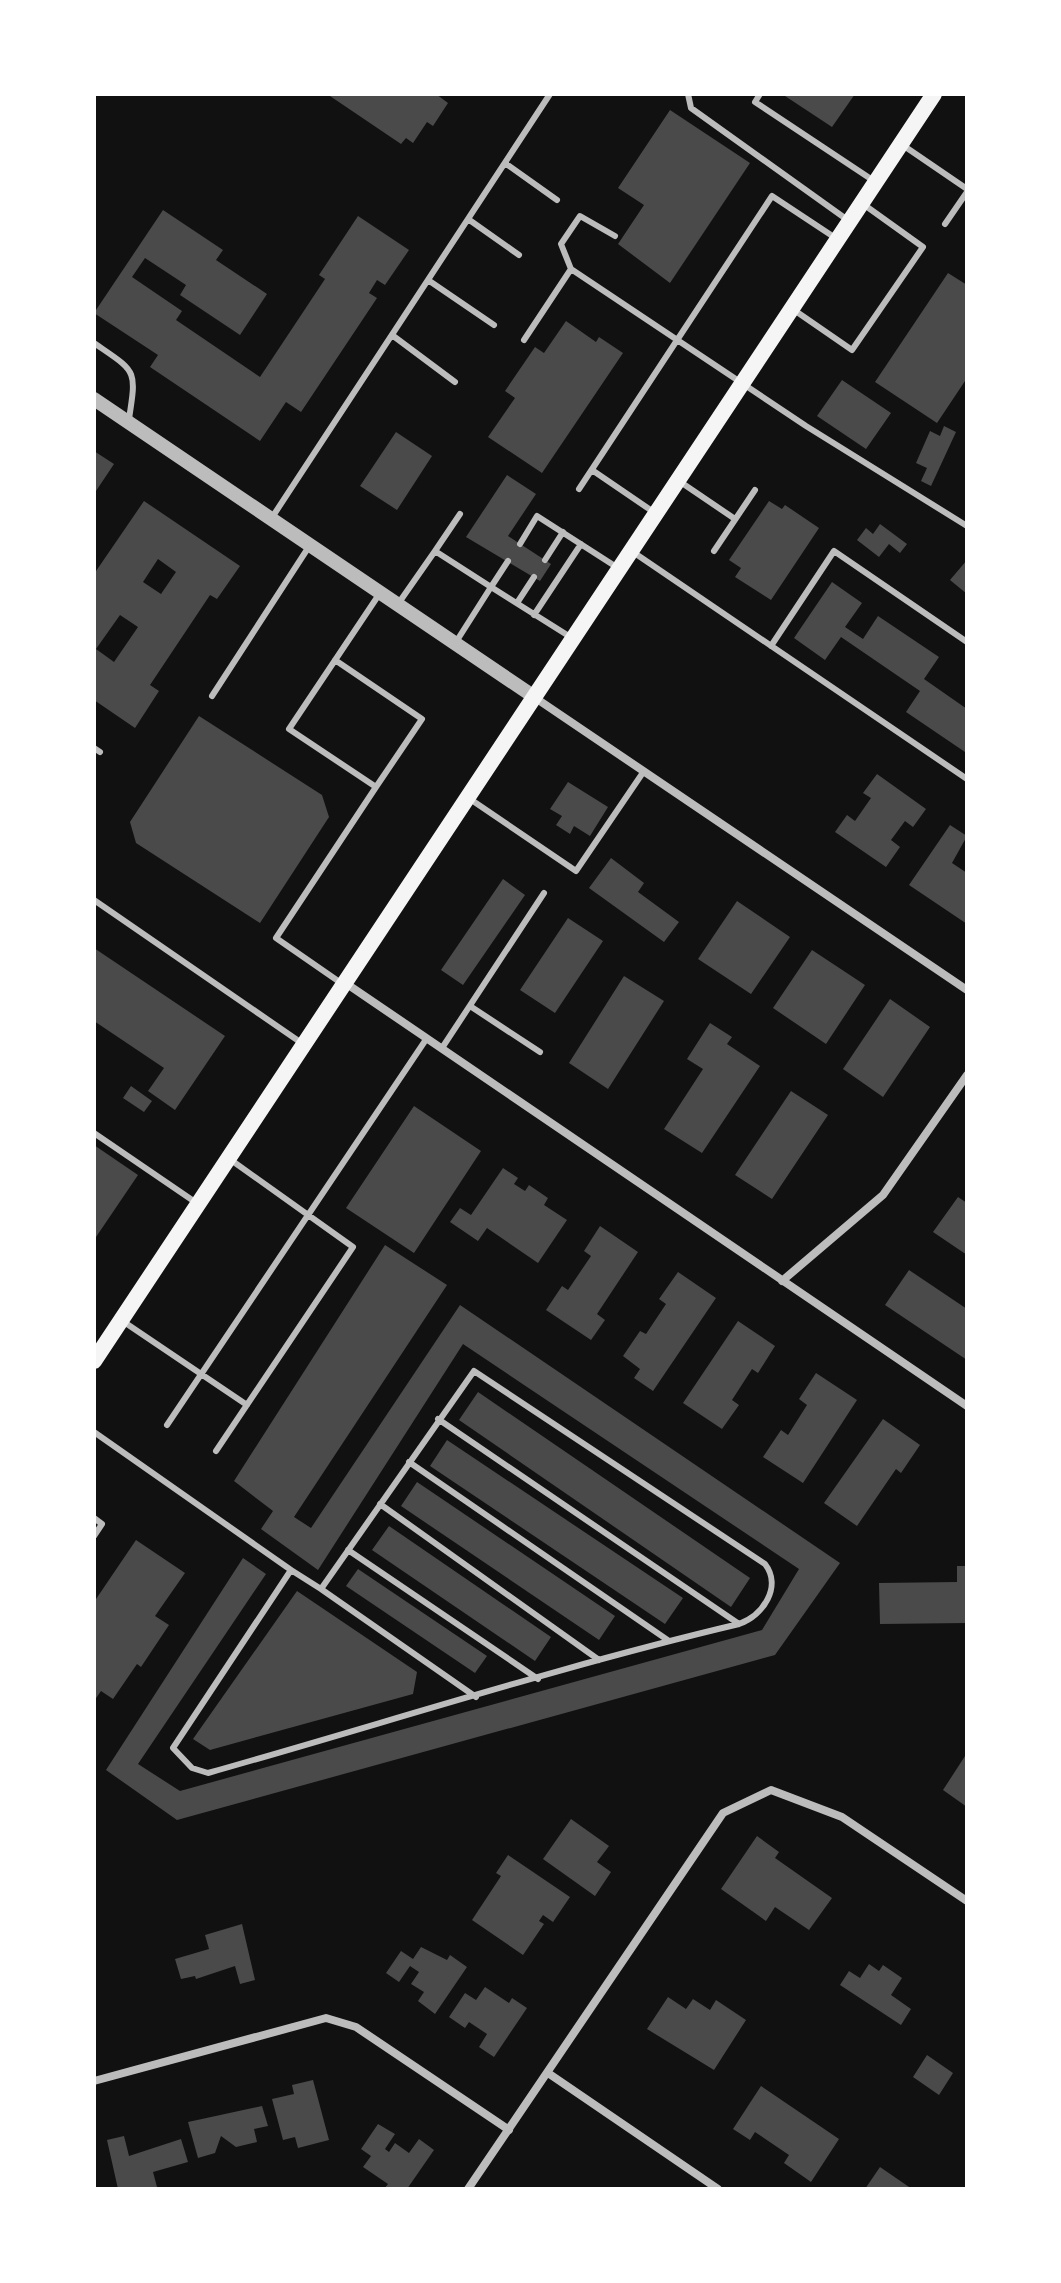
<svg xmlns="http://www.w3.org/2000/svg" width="1061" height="2283" font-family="'Public Sans',sans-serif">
<rect width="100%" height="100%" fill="#111"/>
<!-- building -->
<path fill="#4a4a4a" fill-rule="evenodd" d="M327,94H436L448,103L433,126L427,122L413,143L406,138L401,144Z
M782,94H855L832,127Z
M670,110L750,163L670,283L618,244L644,205L618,188Z
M163,210L223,250L216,260L267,294L240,335L180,295L186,285L145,258L132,277L182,311L176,320L260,377L325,279L319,275L358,216L409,250L385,285L377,280L369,293L377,298L301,412L286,402L260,441L150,367L158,355L94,313Z
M948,273L967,285V378L937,423L875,382Z
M566,321L596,342L599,337L623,353L542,473L488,437L515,398L505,391L535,347L544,353Z
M842,380L891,413L866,449L817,416Z
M944,426L956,432L931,486L921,481L927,468L916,463L930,431L940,436Z
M396,432L432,456L397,510L360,486Z
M94,451L114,464L94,494Z
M507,475L536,494L508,536L551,564L540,581L466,537Z
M144,501L240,566L217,599L210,595L150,685L159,691L135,728L94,700V574ZM158,559L176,572L161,594L143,582ZM120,615L138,627L114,662L96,649Z
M769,501L782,509L785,505L819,528L771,600L735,577L741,568L729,560Z
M880,524L907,544L900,553L889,544L879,557L857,540L866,528L873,534Z
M967,560V594L950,580Z
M832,582L862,603L845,627L863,639L878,616L939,657L924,679L967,709L965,752L906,712L920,691L841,637L825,660L794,638Z
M199,716L322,795L329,817L260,923L136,843L130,822Z
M877,774L926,809L913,827L905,821L891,840L900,847L886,867L835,832L847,815L855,821L871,798L863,793Z
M568,782L608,807L590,836L574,826L570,834L556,825L562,816L550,809Z
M950,825L967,836L952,863L967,873V924L909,885Z
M611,858L644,883L638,892L679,922L664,942L589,888Z
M503,879L525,895L463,985L441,970Z
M737,901L790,937L751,994L698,959Z
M568,918L603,941L555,1013L520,990Z
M94,948L225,1036L175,1110L148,1091L164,1068L94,1021Z
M812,950L865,985L826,1044L773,1008Z
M624,976L664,1001L608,1089L569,1063Z
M890,999L930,1027L883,1097L843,1069Z
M710,1023L732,1037L727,1044L760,1066L702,1153L664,1129L703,1069L687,1059Z
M131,1086L152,1101L144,1112L123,1098Z
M791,1091L828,1115L772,1199L735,1175Z
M414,1106L481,1151L414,1253L346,1208Z
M94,1145L138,1175L94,1240Z
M503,1168L518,1178L514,1184L525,1191L529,1185L548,1198L544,1205L567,1220L538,1263L487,1228L478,1241L450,1222L460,1208L471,1215Z
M958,1197L967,1203V1255L933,1232Z
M600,1226L638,1252L597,1314L605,1320L591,1340L546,1310L562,1286L568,1290L591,1256L584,1251Z
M385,1245L447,1285L294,1517L311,1528L460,1305L840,1563L775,1655L177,1820L106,1770L243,1558L266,1574L138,1764L180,1791L762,1630L799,1569L463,1344L318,1570L261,1529L273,1511L234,1481Z
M909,1270L967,1309V1360L885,1305Z
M678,1272L716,1298L653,1391L634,1378L640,1369L623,1356L640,1331L646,1334L666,1304L659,1299Z
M738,1321L775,1346L758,1373L752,1369L732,1400L739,1405L722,1429L683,1403Z
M816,1373L857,1400L803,1483L763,1457L781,1430L788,1435L807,1405L799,1399Z
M478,1392L750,1578L731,1607L459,1420Z
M883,1419L920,1445L901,1473L896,1469L857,1526L824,1503Z
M447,1440L683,1598L665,1624L430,1466Z
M417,1482L615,1616L599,1640L401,1506Z
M389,1526L551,1637L535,1661L372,1550Z
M136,1540L185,1573L155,1616L169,1625L141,1667L137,1664L113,1699L101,1691L94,1701V1602Z
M957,1566H967V1623L880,1624L879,1583L957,1582Z
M358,1569L487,1656L475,1673L346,1586Z
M297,1591L417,1672L413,1694L210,1750L193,1739Z
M967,1753V1807L943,1790Z
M571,1819L609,1846L597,1862L611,1872L595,1896L543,1859Z
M757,1836L779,1852L775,1858L832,1898L809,1930L775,1907L766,1921L721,1889Z
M508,1855L570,1897L553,1922L543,1915L539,1921L544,1924L523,1955L472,1920L501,1876L496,1873Z
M242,1924L255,1980L240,1984L235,1966L196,1979L195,1976L181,1979L175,1959L209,1949L205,1935Z
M421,1947L447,1960L450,1955L467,1967L435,2014L418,2001L424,1992L411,1984L419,1972L410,1966L399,1982L386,1973L401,1951L413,1959Z
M869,1964L879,1971L883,1965L902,1978L891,1995L911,2009L901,2025L840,1985L849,1971L860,1978Z
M485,1987L509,2003L512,1998L527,2008L494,2057L479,2047L487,2034L469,2022L465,2028L449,2017L465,1993L476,2000Z
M668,1997L686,2009L693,1999L710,2010L716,2000L746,2020L714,2070L647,2029Z
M927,2055L953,2073L939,2095L913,2077Z
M313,2080L329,2140L298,2148L295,2137L283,2140L272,2099L294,2094L292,2085Z
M761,2086L839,2139L811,2182L784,2163L789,2155L755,2132L750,2140L733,2129Z
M262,2106L268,2126L254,2129L257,2142L236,2147L221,2136L215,2153L198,2158L188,2122Z
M378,2124L395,2134L385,2149L389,2152L395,2143L409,2153L419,2139L434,2150L407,2189H384L388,2184L363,2167L371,2156L361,2149Z
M124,2136L129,2156L181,2139L188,2162L153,2172L157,2187L118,2189L107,2140Z
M880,2167L912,2189H865Z"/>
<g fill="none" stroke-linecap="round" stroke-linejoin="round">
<!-- service -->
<path stroke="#bcbcbc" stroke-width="6" d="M688,94L691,108L849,221
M760,94L755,102L874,181
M904,146L967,189
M505,163L557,200
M468,219L519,255
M945,224L967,192
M571,269L561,244L580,216L615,236
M428,280L494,325
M794,310L852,350L923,247L863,204
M392,335L455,382
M524,340L571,269L806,426L967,526
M94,343C136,372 137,368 129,419
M592,470L655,513
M679,481L735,519
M579,489L772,196L837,239
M271,519L550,94
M520,544L537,516L618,568
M435,551L460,514
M714,551L755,490
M633,552L967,779
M545,560L563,532
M508,561L491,587L572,638
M517,603L534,577
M398,604L435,551L491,587L456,642
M534,615L581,544
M771,646L834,551L967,642
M335,660L422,719L376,787
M212,696L310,545
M94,748L100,752
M470,799L576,871L644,771
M94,900L303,1044
M341,983L276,938L376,787L289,729L380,593
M470,1006L540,1052
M442,1048L544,893
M94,1133L198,1204
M124,1322L247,1405
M438,1419L739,1624
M167,1425L427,1038
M94,1432L291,1570L173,1748L192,1768L208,1773C385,1723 561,1666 739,1624C764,1615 782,1586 765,1564L474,1371L321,1589L291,1570
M216,1451L353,1247L231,1160
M409,1462L669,1641
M380,1504L599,1660
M94,1518L102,1524L94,1536
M348,1550L538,1679
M321,1589L476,1697"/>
<!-- minor -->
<path stroke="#bcbcbc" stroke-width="8" d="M534,697L967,990
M344,982L967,1406
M782,1281L883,1195L967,1075
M548,2073L718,2189
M94,2081L326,2018L356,2027L509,2130
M468,2189L723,1813L771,1790L842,1817L967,1901"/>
<!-- tertiary -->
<path stroke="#bcbcbc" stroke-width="14" d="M94,399L533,696"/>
<!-- secondary -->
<path stroke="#f5f5f5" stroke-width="16" d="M94,1361L934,94"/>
</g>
<!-- border -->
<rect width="1061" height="2283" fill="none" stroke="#ffffff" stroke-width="192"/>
</svg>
